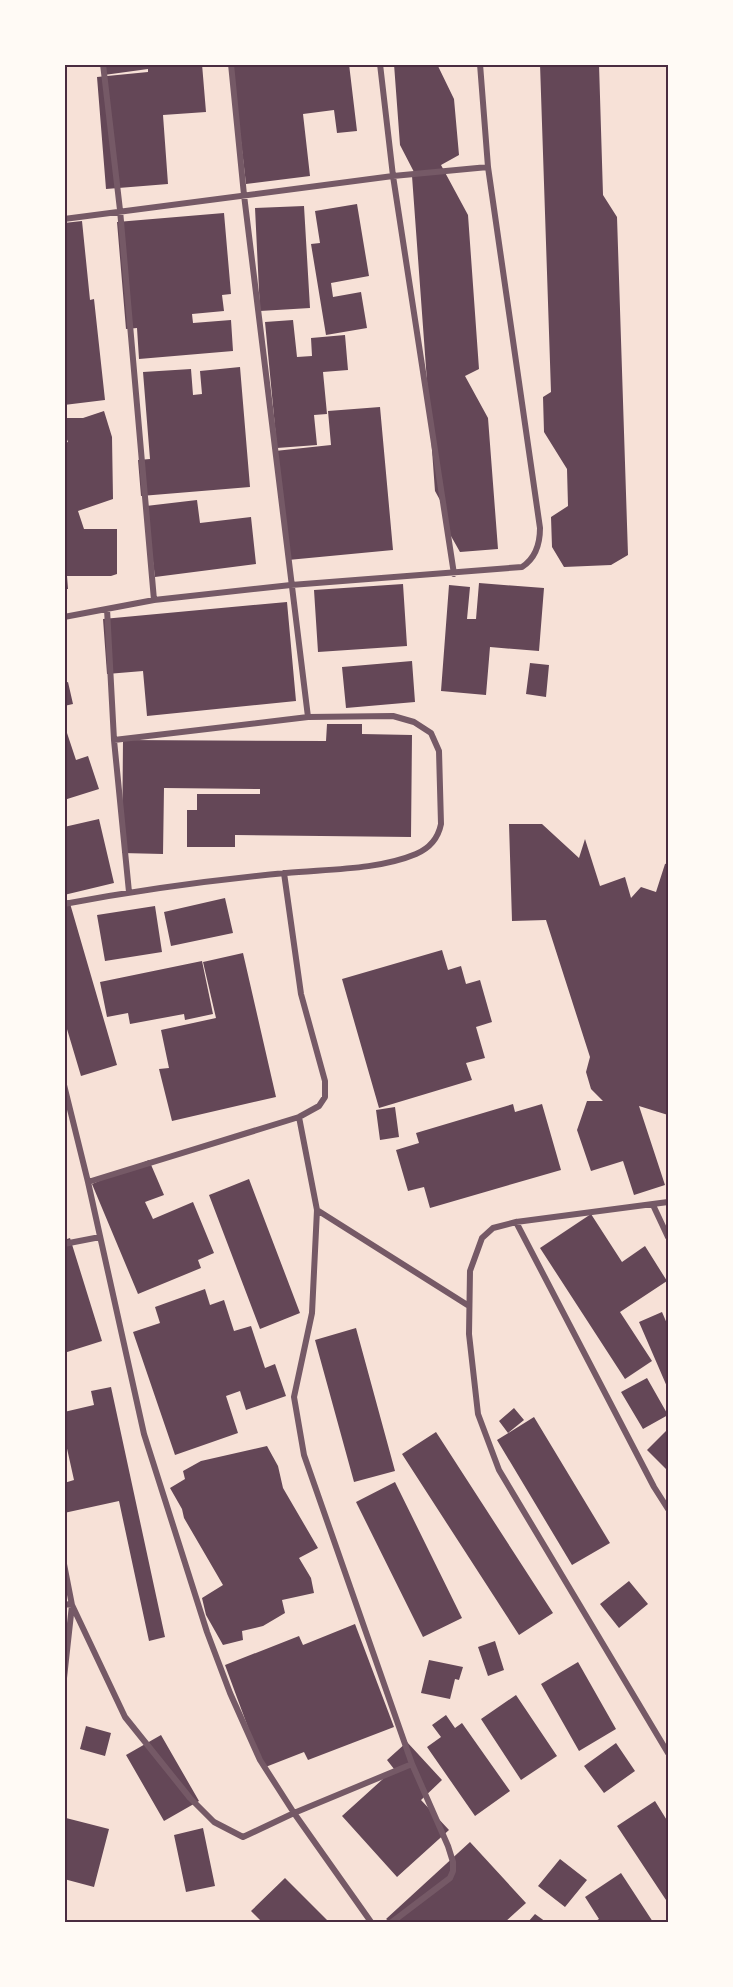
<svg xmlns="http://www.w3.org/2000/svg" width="733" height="1987" font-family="Bitter,serif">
<rect width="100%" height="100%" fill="#f7e1d7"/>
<!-- building -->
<path fill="#644757" d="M103,64H202L206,112L163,115L168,184L106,189L97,77L148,72V69L104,75Z
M232,64H349L357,131L337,133L334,110L303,114L310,176L246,184Z
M394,64H437L454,99L459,155L441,165L468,215L479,369L465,376L488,418L498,549L460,552L447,529L446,511L435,491L412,176L415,174L400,145Z
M540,64H599L603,195L617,217L628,555L611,565L564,567L552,547L551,517L568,506L567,469L544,432L543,397L551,392Z
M357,204L369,276L331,283L333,297L361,292L367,328L326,335L311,244L320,243L315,211Z
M304,206L310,308L260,311L255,208Z
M224,213L231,294L222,295L224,311L192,314L193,323L231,320L233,351L139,359L137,328L126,329L117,222Z
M82,221L90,300L94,299L105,400L64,405V223Z
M293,320L297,357L312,356L311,338L345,335L348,370L323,372L327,414L314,415L317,445L277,448L265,322Z
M240,367L250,487L141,496L138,460L150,459L143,372L191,369L193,395L202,394L200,371Z
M380,407L393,550L288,560L275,451L331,445L328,411Z
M104,411L112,437L113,499L78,511L84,529H117V574L111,576H67L68,589H64V443L68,442L64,432V418H83Z
M197,500L200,523L251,517L256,564L155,577L146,506Z
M479,583L544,588L539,651L490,647L486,695L441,691L449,585L470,587L467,619H476Z
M403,584L407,646L318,652L314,590Z
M287,602L296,701L147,716L143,671L107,674L103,619Z
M412,661L415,702L346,708L342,667Z
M530,663L549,665L546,697L526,694Z
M68,682L73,704L64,706V683Z
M327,724H362V734L412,735L411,837L235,835V847H187V810H197V794H260V789L164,788L163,854L122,853L123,740L326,741Z
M67,733L76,760L88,756L99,789L64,800V734Z
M99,819L114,883L64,895V827Z
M509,824H542L579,858L585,839L600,886L625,877L631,898L641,887L656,892L665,864L668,863V1115L639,1106L665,1185L634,1195L623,1161L591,1171L577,1130L587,1101H603L591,1089L586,1072L590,1057L546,920L512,921Z
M225,898L233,933L171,946L164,912Z
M69,900L117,1065L81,1076L64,1019V901Z
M155,906L162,952L105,961L97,915Z
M442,950L448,970L461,966L466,984L480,980L492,1022L476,1027L485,1058L466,1063L472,1080L379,1108L342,979Z
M243,953L276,1097L172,1121L159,1069L169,1068L161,1030L216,1018L203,962Z
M202,961L213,1014L185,1020L184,1014L130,1024L128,1013L107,1017L100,982Z
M513,1104L515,1112L542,1104L561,1170L430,1208L424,1187L408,1191L396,1150L419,1143L416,1133Z
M395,1107L399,1137L380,1140L376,1110Z
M149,1160L164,1195L145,1202L153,1219L193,1202L214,1253L198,1260L201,1268L138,1294L92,1184Z
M249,1179L300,1313L260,1329L209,1195Z
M591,1214L622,1262L645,1246L667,1281L620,1312L652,1361L625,1379L540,1248Z
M70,1238L102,1341L64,1353V1240Z
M205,1289L210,1305L224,1300L234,1331L251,1326L265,1368L275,1364L286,1396L246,1410L240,1391L226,1396L238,1433L175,1455L133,1332L160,1323L155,1307Z
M662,1312L668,1326V1389L639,1322Z
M356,1328L395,1471L354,1482L315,1340Z
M647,1378L668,1415L643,1429L621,1392Z
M111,1387L165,1637L149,1641L119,1501L64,1513V1483L74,1480L64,1435V1412L94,1405L91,1391Z
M514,1408L524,1420L508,1433L499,1421Z
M534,1417L610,1543L572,1565L497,1440Z
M668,1429V1471L647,1450Z
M436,1432L553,1613L519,1635L402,1454Z
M267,1446L278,1466L283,1488L318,1548L299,1558L311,1578L314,1593L282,1600L285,1613L263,1626L242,1631L243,1640L223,1645L206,1615L202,1598L223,1585L184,1518L182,1509L170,1488L185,1479L183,1471L201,1461Z
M395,1482L462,1618L423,1637L356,1502Z
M629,1581L648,1604L619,1628L600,1604Z
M355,1624L394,1727L308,1760L304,1752L263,1768L225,1665L299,1636L303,1645Z
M495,1641L504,1670L488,1676L478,1647Z
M429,1660L463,1667L459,1680L455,1679L450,1699L421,1693Z
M578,1662L616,1729L579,1751L541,1684Z
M516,1695L557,1756L521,1780L481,1719Z
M446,1715L455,1728L462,1723L510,1791L475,1816L427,1747L441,1737L432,1725Z
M86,1726L111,1733L105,1756L80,1749Z
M161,1735L199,1801L164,1821L126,1755Z
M407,1742L442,1780L421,1800L449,1830L397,1877L342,1816L394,1769L387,1760Z
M616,1743L635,1771L604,1793L584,1766Z
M655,1801L668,1822V1903L617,1826Z
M66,1818L109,1829L94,1887L64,1879Z
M203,1828L215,1886L186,1892L174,1835Z
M470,1842L526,1903L505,1922H390L386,1919Z
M560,1859L587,1880L565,1907L538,1886Z
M621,1873L653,1922H594L599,1919L585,1897Z
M285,1878L329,1922H262L251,1911Z
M535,1914L546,1922H528Z"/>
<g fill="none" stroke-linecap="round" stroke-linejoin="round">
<!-- minor -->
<path stroke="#755966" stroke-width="6" d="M103,64L120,210L154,600
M231,64L244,195L308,717
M380,64L393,176L454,574
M64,219L393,176L488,167
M107,609L114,740L129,892
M64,617L154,600L291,585L522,567C536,558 540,543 540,528L488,167L480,64
M64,904C138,890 212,880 286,873C328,869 378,870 416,854C430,848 438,839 441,824L439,751L431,733L414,722L393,716L308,717L114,740
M64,1085L88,1182L144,1434L207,1632L230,1693L260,1760L294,1813L371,1922
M299,1117L317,1210L312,1313L294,1397L304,1455L412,1764L448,1846L453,1862V1871L450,1878L392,1922
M88,1182L299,1117L319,1106L325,1097V1081L301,994L284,873
M668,1202L516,1222L493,1228L482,1238L470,1271L469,1334L478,1414L499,1470L668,1753
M653,1205L668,1237
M317,1210L469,1306
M516,1222L654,1487L668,1509
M64,1244L100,1237
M64,1564L72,1605L64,1678
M64,1604L72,1605L125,1717L190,1798L214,1822L243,1837L294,1813L412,1764"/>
</g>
<!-- border -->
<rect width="733" height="1987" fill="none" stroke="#fffaf5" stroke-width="132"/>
<rect x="66" y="66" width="601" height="1855" fill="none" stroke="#4a2c40" stroke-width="2"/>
</svg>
